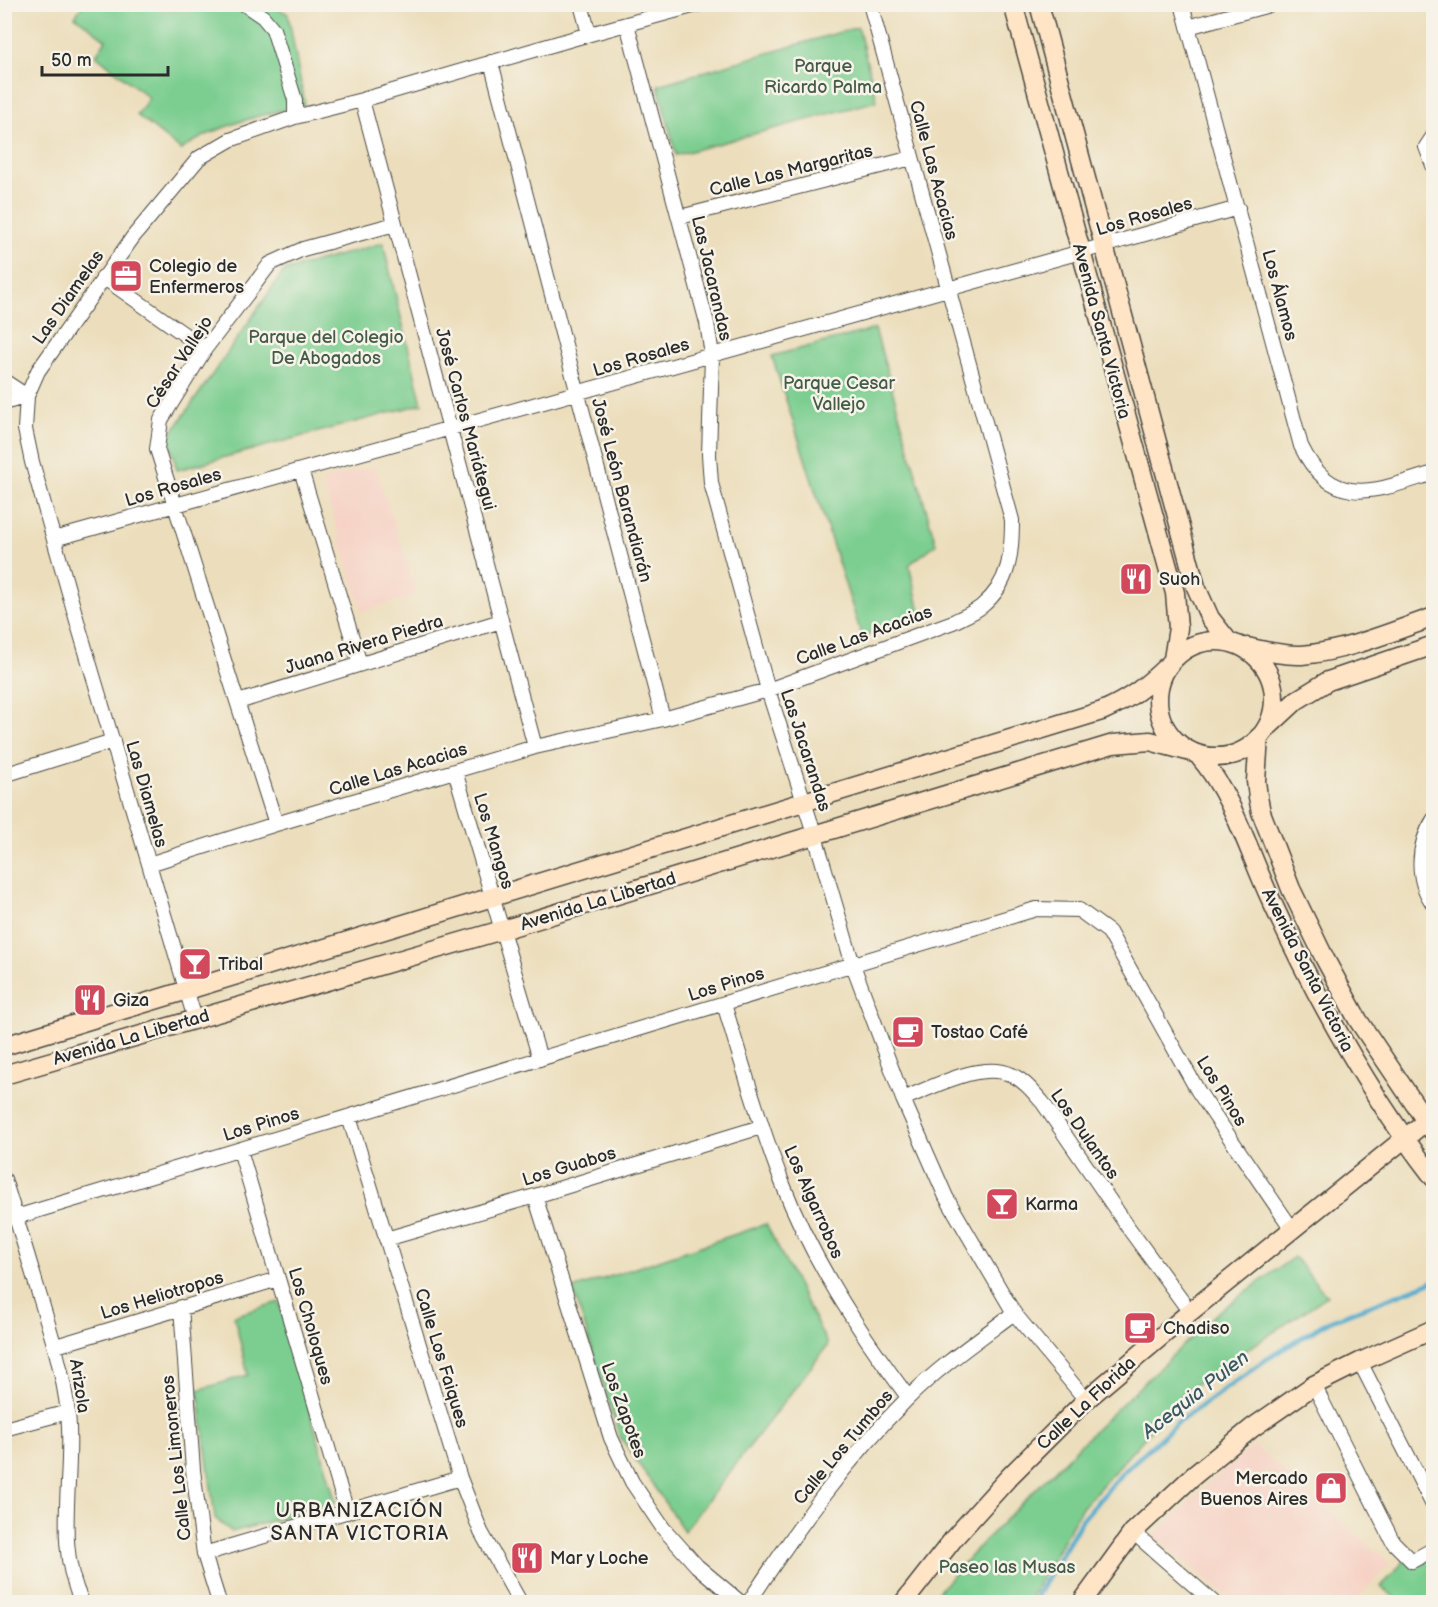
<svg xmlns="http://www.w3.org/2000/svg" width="1438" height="1607" font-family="'Balsamiq Sans',sans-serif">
<rect width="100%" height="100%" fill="#f7f3e8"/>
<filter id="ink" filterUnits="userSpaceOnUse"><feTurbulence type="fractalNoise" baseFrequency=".0167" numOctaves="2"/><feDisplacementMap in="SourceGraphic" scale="12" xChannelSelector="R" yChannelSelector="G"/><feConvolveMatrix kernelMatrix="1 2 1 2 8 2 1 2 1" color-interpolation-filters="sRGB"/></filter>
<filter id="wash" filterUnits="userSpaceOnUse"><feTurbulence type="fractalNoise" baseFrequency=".008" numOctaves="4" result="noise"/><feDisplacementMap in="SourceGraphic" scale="24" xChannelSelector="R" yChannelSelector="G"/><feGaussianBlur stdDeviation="1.35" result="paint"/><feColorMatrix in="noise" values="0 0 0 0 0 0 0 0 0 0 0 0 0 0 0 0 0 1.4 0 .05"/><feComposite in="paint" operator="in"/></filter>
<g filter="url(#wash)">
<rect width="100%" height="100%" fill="#ecdebc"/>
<!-- built -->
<path fill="#f6d2c4" d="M375,466L418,595L362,612L322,480Z
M1254,1445L1390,1563L1356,1602H1233L1154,1536L1205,1487Z"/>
<!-- green -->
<path fill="#7cce90" stroke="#547c5e" stroke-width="1.5" d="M83,5H273L288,14L305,105C262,115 218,124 181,150L137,115L149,98L96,55L106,40L75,16Z
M858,27L877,101L676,155L658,85Z
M383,243L422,404L177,470L169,437L284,271Z
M875,329L936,544L909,565L921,616L862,637L772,356Z
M766,1224L828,1345L684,1531L619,1435L573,1289Z
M1294,1257L1327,1296L1186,1391L1081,1509L1028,1602H929L982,1543L1108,1417L1218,1312Z
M279,1302L336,1503L232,1532L215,1518L198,1390L248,1375L234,1316Z
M1433,1558V1602H1401L1381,1587L1406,1559L1418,1566Z"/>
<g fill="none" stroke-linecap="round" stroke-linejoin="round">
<!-- stream -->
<path stroke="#51acce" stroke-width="5" d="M1033,1602L1082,1520L1121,1474L1177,1423L1268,1358L1329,1321L1434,1281"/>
</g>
</g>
<g filter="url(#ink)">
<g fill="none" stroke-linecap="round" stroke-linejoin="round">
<defs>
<path id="street" d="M244,4L263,17L273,29L295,100V117
M581,4L589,34
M1182,4L1301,446C1333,512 1378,490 1434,473
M627,24L707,323L712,355L709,455L711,483L768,690L815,836L853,965L903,1099L946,1197L1014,1313L1086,1400
M1188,27L1273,4
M491,62L663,719
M362,100L535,747
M1434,135L1426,147L1434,168
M680,217L912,158
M103,277L205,349
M4,381L27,396
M4,403L27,396
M301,470L360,664
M54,539L1238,208
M238,702L501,621
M455,771L540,1059
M4,775L113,741
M1434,819C1417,845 1415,880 1434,905
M276,824L157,449L161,420L205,349L270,264L303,249L395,224
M149,864L276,824L535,747L663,719L768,690L953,622C962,617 974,613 982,606C1010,583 1012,553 1012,520L870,4
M724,1004C742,1063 759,1123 782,1182C812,1260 858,1330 908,1397
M195,1019L79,628L32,462L25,429L27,396L38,371L133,237L199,158L230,140L295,117L362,100L579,37L700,4
M903,1099C931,1088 982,1060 1012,1075C1025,1081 1034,1093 1043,1103L1130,1230L1190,1312
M349,1117L460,1478L481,1532L520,1602
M240,1150L347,1512
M4,1179C15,1214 26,1250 36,1284C49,1327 63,1369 68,1413C75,1476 53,1544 82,1602
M535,1196L611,1438L632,1482L663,1528L697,1566L740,1602
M16,1217L1036,909L1079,910L1109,932L1198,1091L1292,1229
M386,1239L535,1196L761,1127
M181,1307L193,1470L204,1554L219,1602
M56,1346L278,1279
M1360,1362L1434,1507
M1314,1385L1393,1542L1412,1561L1434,1549
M4,1429L68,1412
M1133,1532L1213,1602
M204,1554L460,1478
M749,1602C796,1530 845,1461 907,1399C939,1367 978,1340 1014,1313"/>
<path id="secondary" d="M1013,4L1175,593L1178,628L1173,659
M1039,4L1196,587L1210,618L1229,642
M1158 699a58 58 0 1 1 116 0a58 58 0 1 1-116 0Z
M1247,647C1265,651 1284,656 1302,655C1347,651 1391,632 1434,617
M1269,726L1297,700L1328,681L1434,645
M1259,737L1256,781L1258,797L1261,812L1291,889L1325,959L1358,1020L1434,1133
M1198,755C1234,797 1248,851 1271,900C1316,998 1368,1093 1434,1178
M4,1046L1102,711C1130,699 1146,686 1167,666
M4,1075L502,930L1113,744L1150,741L1191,752
M904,1602L955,1537L1010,1476L1086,1400L1190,1312L1425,1122
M1082,1602L1133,1532L1192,1477L1252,1428L1314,1385L1360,1362L1434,1329"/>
</defs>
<!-- street casing -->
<use href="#street" stroke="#484641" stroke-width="16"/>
<!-- secondary casing -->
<use href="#secondary" stroke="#484641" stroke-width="21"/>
<!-- street -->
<use href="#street" stroke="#fff" stroke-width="14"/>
<!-- secondary -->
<use href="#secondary" stroke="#ffe4c6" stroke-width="18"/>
</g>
</g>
<!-- icons -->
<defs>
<symbol id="office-square" viewBox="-11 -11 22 22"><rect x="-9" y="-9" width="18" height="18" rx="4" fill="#d1495b" stroke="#f7f3e8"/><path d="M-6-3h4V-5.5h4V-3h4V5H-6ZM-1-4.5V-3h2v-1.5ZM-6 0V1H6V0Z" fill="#fff"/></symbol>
<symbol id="restaurant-square" viewBox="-11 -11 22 22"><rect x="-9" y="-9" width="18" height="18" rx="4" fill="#d1495b" stroke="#f7f3e8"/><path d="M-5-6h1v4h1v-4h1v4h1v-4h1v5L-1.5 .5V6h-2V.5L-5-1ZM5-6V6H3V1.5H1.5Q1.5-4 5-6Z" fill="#fff"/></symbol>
<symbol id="bar-square" viewBox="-11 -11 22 22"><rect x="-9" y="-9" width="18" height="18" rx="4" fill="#d1495b" stroke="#f7f3e8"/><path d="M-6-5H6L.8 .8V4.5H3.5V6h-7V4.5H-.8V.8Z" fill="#fff"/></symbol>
<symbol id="cafe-square" viewBox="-11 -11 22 22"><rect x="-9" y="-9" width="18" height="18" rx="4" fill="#d1495b" stroke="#f7f3e8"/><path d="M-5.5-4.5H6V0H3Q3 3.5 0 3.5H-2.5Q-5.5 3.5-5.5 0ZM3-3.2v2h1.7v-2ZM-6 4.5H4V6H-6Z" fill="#fff"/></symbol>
<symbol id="shop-square" viewBox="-11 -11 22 22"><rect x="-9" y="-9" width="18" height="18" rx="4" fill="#d1495b" stroke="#f7f3e8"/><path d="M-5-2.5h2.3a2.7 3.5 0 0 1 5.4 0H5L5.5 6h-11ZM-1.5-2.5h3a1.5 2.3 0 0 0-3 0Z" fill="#fff"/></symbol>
</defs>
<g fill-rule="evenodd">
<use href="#office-square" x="107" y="257" width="38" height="38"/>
<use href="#restaurant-square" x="1117" y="560" width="38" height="38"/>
<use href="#bar-square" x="176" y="945" width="38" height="38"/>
<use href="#restaurant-square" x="71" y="981" width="38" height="38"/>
<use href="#cafe-square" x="889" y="1013" width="38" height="38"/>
<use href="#bar-square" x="983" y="1185" width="38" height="38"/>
<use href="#cafe-square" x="1121" y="1309" width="38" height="38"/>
<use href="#shop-square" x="1312" y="1469" width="38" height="38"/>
<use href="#restaurant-square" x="508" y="1539" width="38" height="38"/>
</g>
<g text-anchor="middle" stroke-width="5" stroke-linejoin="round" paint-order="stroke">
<!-- park labels -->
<g font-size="18" fill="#435c49" stroke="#f7f3e8">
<text x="823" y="72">Parque<tspan x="823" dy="21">Ricardo Palma</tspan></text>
<text x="326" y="343">Parque del Colegio<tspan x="326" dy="21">De Abogados</tspan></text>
<text x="839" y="389">Parque Cesar<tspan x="839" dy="21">Vallejo</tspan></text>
<text x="1007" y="1573">Paseo las Musas</text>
</g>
<!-- street labels -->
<g font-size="18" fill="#2b2b2b" stroke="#f7f3e8">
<text transform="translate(791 170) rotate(-14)" y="6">Calle Las Margaritas</text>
<text transform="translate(934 170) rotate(75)" y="6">Calle Las Acacias</text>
<text transform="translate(1144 216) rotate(-16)" y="6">Los Rosales</text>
<text transform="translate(712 278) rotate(77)" y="6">Las Jacarandas</text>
<text transform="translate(1280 295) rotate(75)" y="6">Los Álamos</text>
<text transform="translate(68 297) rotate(-55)" y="6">Las Diamelas</text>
<text transform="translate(1102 331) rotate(75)" y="6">Avenida Santa Victoria</text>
<text transform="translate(641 357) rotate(-16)" y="6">Los Rosales</text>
<text transform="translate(179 362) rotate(-57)" y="6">César Vallejo</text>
<text transform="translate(466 419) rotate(75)" y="6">José Carlos Mariátegui</text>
<text transform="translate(173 487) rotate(-16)" y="6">Los Rosales</text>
<text transform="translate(622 490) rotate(75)" y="6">José León Barandiarán</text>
<text transform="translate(864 635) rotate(-20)" y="6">Calle Las Acacias</text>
<text transform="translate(364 644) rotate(-17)" y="6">Juana Rivera Piedra</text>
<text transform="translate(806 750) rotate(72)" y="6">Las Jacarandas</text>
<text transform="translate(398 769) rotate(-17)" y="6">Calle Las Acacias</text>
<text transform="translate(147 794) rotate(74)" y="6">Las Diamelas</text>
<text transform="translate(494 841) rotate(73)" y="6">Los Mangos</text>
<text transform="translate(598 901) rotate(-17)" y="6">Avenida La Libertad</text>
<text transform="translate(1308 970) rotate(63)" y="6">Avenida Santa Victoria</text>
<text transform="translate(726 984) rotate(-17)" y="6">Los Pinos</text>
<text transform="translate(131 1037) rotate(-16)" y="6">Avenida La Libertad</text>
<text transform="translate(1222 1091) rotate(58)" y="6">Los Pinos</text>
<text transform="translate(261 1124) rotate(-17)" y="6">Los Pinos</text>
<text transform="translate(1085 1134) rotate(55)" y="6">Los Dulantos</text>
<text transform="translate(569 1166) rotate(-17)" y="6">Los Guabos</text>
<text transform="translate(814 1202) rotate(66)" y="6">Los Algarrobos</text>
<text transform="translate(162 1295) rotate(-17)" y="6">Los Heliotropos</text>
<text transform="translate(311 1326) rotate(74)" y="6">Los Choloques</text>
<text transform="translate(442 1358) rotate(73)" y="6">Calle Los Faiques</text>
<text transform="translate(80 1386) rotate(81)" y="6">Arizola</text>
<text transform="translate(1086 1403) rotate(-43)" y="6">Calle La Florida</text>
<text transform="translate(624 1410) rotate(70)" y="6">Los Zapotes</text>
<text transform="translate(843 1447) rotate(-50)" y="6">Calle Los Tumbos</text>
<text transform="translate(176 1458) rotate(-96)" y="6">Calle Los Limoneros</text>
</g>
<!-- poi labels -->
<g font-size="18" fill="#2b2b2b" stroke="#f7f3e8" text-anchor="start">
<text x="149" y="272">Colegio de<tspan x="149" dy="21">Enfermeros</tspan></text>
<text x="1159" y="585">Suoh</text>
<text x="218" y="970">Tribal</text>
<text x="113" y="1006">Giza</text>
<text x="931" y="1038">Tostao Café</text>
<text x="1025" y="1210">Karma</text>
<text x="1163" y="1334">Chadiso</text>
<text x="1308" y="1484" text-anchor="end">Mercado<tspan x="1308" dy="21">Buenos Aires</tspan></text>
<text x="550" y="1564">Mar y Loche</text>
</g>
<!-- water labels -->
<g font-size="20" font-style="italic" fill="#385864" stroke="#f7f3e8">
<text transform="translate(1195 1394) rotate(-38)" y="7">Acequia Pulen</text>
</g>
<!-- neighbourhood labels -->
<g font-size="20" letter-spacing="1.5" fill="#2b2b2b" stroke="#f7f3e8">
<text x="360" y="1517">URBANIZACIÓN<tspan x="360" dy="23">SANTA VICTORIA</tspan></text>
</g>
</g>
<!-- margin -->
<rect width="1438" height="1607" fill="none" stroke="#f7f3e8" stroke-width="24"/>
<!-- scale -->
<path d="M42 66v9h126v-9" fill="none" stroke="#2b2b2b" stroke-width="3"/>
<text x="51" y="66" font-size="18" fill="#2b2b2b" stroke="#f7f3e8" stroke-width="4.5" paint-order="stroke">50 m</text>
</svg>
